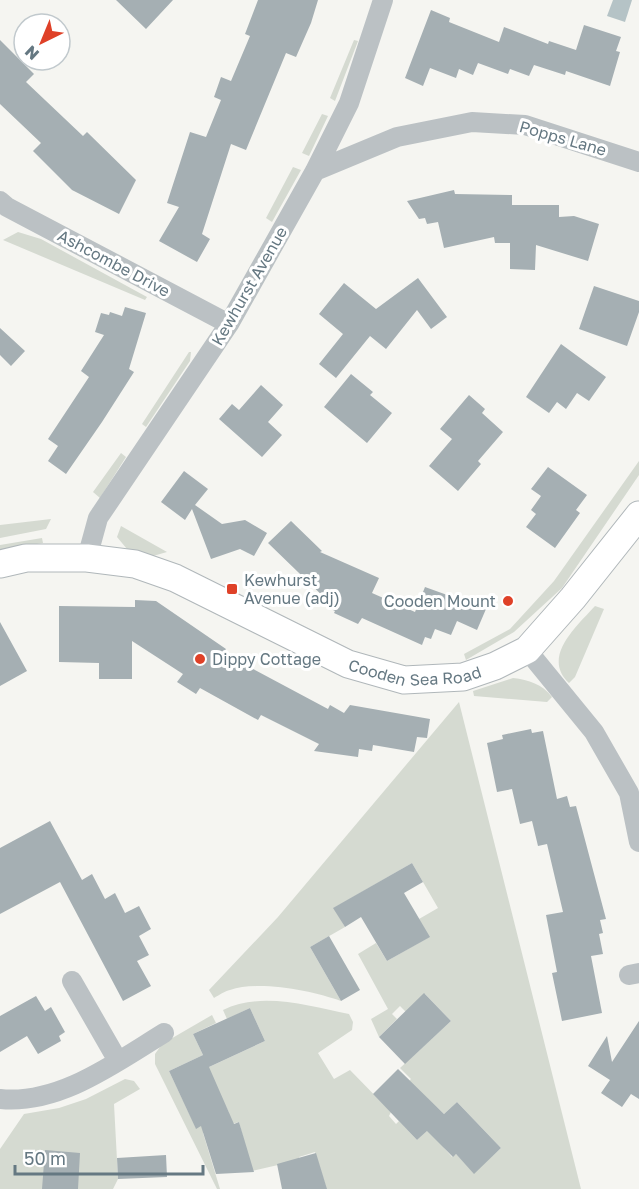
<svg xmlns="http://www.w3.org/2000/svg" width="639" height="1189" font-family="'Golos Text',sans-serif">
<rect width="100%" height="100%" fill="#f5f5f1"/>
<!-- green -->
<path fill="#d5dad1" d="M354,40L358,41L335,101L330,98Z
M322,114L328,116L309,156L302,153Z
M293,167L301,170L272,222L266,218Z
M18,232L41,239L147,297L145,300L3,240Z
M189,352H191L190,361L146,427L142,424Z
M121,453L126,457L100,498L93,492Z
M639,461V475L562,588L514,632L466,660L464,654L510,629L554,581Z
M51,519L46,529L0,538V525Z
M121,526L167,552L153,556L127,549L117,537Z
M42,538L43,543L0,550V545Z
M595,606L604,609L575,677L569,683C541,657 577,626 595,606Z
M513,678C529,680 542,684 552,697L547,702L474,696L473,691Z
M459,702L581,1189H321L326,1187L315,1152L299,1157L300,1160L252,1171L239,1122L203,1133L220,1189H217L155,1064V1054L162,1044L212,1015L216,1023L193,1034L203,1055L169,1071L196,1128L229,1113L207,1068L265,1041L250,1008L227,1019L223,1010C261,991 309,1006 349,1014L353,1022L352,1030L318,1053L334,1079L350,1070L391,1112L389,1116L396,1124L399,1121L417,1140L430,1128L445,1149L452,1157L456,1154L474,1173L501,1148L457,1102L444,1114L409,1081L411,1079L400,1068L451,1021L425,994L406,1012L400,1006L392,1014L397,1019L379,1037L371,1019L388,1009L358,954L376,943L387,961L429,937L419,919L438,908L412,863L334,908L345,927L310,947L341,1001C313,991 259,980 230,990C225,991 219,995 214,998L209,990L278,917Z
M125,1079L134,1081L140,1089L114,1104L118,1179L113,1189H0V1149L24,1114L59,1108L86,1099Z"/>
<!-- water -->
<path fill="#b5c3c6" d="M613,0H632L625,22L607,16Z"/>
<!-- building -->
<path fill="#a5afb3" d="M116,0H173L146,29Z
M258,0H318L311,23L296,57L286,53L246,150L231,144L202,234L210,239L197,262L159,241L179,207L167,203L190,132L206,137L221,100L214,97L221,77L231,81L250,36L245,34Z
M431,10L450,18L449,22L499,42L504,27L548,44L549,41L576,50L584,25L621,37L616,51L620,52L610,86L566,71L565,75L534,65L529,76L510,69L508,74L478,63L473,75L459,69L456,78L430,68L423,86L405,78Z
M0,40L34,74L26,82L83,136L87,132L136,180L119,214L72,190L33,151L41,143L0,104Z
M454,190L455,194L512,195V205H559V217L574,216L599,224L588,261L536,245L535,270L510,269V243H495L494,237L444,248L438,222L427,224L425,218L419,219L407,201Z
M418,278L447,317L431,329L417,310L386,349L370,336L336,378L319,364L343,334L319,314L344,283L376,309Z
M594,286L639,301V312L627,346L579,329Z
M125,307L146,313L129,369L134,372L102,422L66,474L48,461L58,446L48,439L89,377L81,371L104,335L95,332L101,313L109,315L110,312L122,316Z
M0,328L25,351L11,366L0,355Z
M561,344L606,377L589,401L577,393L566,409L557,402L549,413L526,397Z
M351,374L373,392L370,395L392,413L367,443L324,407Z
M261,385L283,405L268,422L282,435L262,457L219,419L232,404L239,410Z
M469,395L485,409L482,413L503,432L478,461L481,464L458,491L429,466L452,439L440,429Z
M548,467L587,495L576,510L580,513L555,548L526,527L536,514L531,510L541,496L531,489Z
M184,471L208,489L195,505L222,524L245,520L267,533L254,556L240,549L211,559L192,509L185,520L161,502Z
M291,521L322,551L320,552L379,578L372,593L415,612L425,587L486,609L477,630L457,621L451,635L435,629L431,639L425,637L422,645L362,618L358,624L334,613L335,611L327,607L329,602L268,543Z
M135,600L156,601L226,649L223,653L328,709L330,705L344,713L350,705L430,719L427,738L417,737L414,752L373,745L372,751L359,749L358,757L314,751L319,744L261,715L258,720L200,688L196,694L177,682L183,674L132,641V679H99V663L59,662V606L135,607Z
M0,622L27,671L0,686Z
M531,729L532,733L543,731L557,799L567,796L570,807L576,806L606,919L600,920L603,933L599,934L603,954L591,956L602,1013L562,1021L552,973L557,972L546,915L563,912L547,844L538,846L532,821L520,824L512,789L497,792L487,743L503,739L502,735Z
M50,821L82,880L92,874L105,899L115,893L125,913L139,906L151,929L139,936L149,955L137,961L151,986L123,1001L60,882L0,914V848Z
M412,863L423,882L404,893L430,937L387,961L361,917L345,927L333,908Z
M329,936L360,990L341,1001L310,947Z
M424,993L451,1021L405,1064L379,1037Z
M36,996L45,1011L51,1007L65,1032L59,1036L61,1041L38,1054L27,1036L0,1052V1016Z
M250,1008L265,1041L209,1067L234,1124L239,1122L254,1172L216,1174L201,1126L196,1129L169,1071L203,1055L193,1034Z
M639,1021V1099L631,1094L622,1107L601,1093L610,1080L588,1066L607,1036L612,1062Z
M398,1069L444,1114L457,1102L501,1148L474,1174L456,1154L453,1157L427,1131L417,1140L373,1094Z
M45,1150L80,1153L78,1189H42Z
M316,1153L327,1189H282L277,1164Z
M166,1155L167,1177L118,1179L117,1158Z"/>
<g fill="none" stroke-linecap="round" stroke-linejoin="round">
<defs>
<g id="secondary">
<path id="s1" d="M0,564L26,558H87L135,564L175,578L348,664L404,680L463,677L495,666L527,650L573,598L639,515"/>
</g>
</defs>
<!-- secondary casing -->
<use href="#secondary" stroke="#b0b7ba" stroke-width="29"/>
<!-- minor -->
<path stroke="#bbc1c4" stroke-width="20" d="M315,171L397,137L472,122L525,125L639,162
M0,201L7,207L229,324
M87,558L98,518L229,324L315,171L349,103L383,0
M527,650L594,732L629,793L639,842
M629,975L639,973
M72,981L118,1061
M0,1099C59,1105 115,1063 164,1033"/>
<!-- secondary -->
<use href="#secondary" stroke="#fff" stroke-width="27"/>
</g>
<!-- markers -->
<g fill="#df4128" stroke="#fff" stroke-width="2">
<rect x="226" y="583" width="12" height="12" rx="3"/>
<circle cx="508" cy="601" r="6"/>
<circle cx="200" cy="659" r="6"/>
</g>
<g text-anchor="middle" stroke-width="6" stroke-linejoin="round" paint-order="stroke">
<!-- street labels -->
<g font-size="16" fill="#657882" stroke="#fff">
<text transform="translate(563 138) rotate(16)" y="6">Popps Lane</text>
<text transform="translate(114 263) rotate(28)" y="6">Ashcombe Drive</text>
<text transform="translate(249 286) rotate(-60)" y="6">Kewhurst Avenue</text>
<text dy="6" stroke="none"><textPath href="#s1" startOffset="440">Cooden Sea Road</textPath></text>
</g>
<!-- poi labels -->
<g font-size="16" fill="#657882" stroke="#fff" text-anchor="start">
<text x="244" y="586">Kewhurst<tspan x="244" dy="18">Avenue (adj)</tspan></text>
<text x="496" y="607" text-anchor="end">Cooden Mount</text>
<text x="212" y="665">Dippy Cottage</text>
</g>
</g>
<!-- north arrow -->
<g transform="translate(42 42) rotate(223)"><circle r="28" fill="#ffffff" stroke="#c1c9cd" stroke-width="1.5"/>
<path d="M0-4.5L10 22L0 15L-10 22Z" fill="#df4128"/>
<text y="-9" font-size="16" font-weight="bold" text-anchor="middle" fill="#657882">N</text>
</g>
<!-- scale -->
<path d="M15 1165v9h188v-9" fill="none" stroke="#657882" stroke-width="3"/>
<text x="24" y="1165" font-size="18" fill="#657882" stroke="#ffffff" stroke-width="4.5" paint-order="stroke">50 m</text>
</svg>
